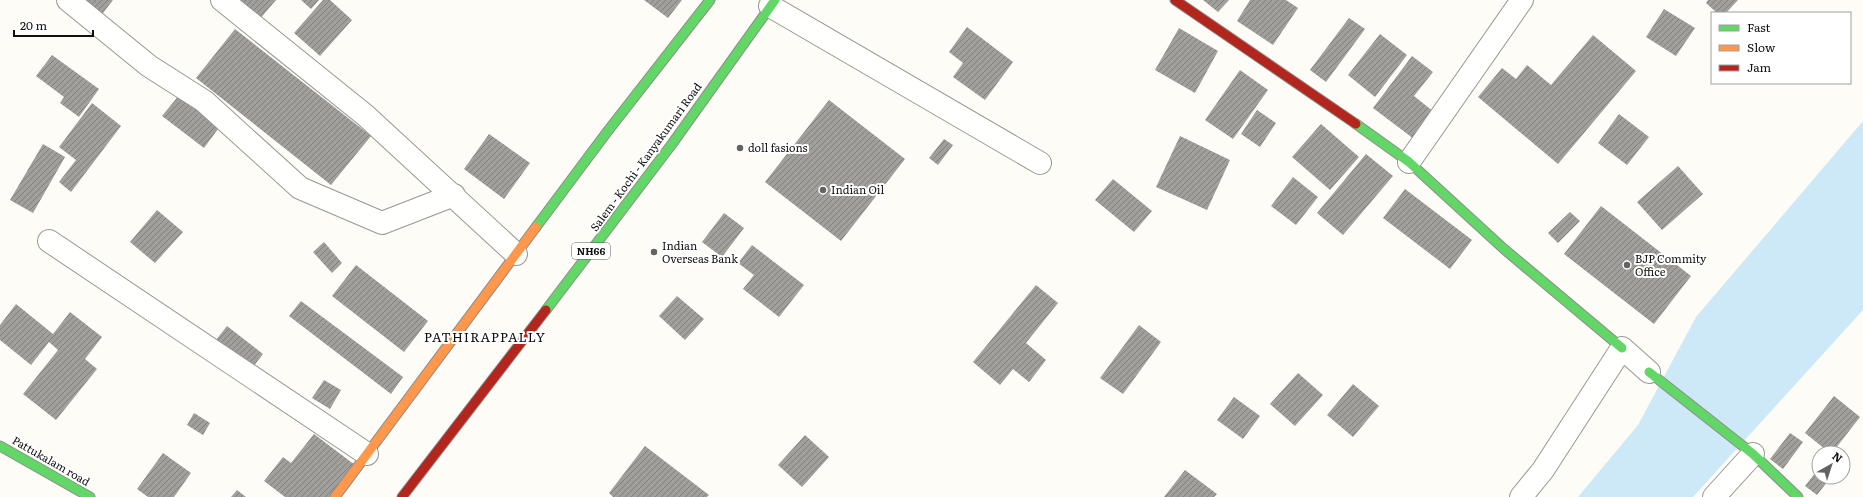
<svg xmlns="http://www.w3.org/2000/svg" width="1863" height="497" font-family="Literata,serif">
<defs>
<pattern id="building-hatch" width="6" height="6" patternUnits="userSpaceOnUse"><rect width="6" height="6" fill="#a19f9c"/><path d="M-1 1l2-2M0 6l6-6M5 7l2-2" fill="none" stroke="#82807e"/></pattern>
</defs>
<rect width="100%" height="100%" fill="#fdfcf7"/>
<!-- water -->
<path fill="#cde8f7" d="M1863,121V310L1693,497H1578L1638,425L1696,317Z"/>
<!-- building -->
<path fill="url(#building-hatch)" d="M78,0H113L100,17Z
M236,0H276L259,20Z
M301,0H319L311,9Z
M323,0H330L352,20L320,56L294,33Z
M644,0H682L668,18Z
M1203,0H1229L1218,12Z
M1250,0H1286L1298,8L1273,45L1237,21Z
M1708,0H1738L1726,13H1717L1706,3Z
M1664,9L1695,28L1676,56L1646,37Z
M1349,18L1365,29L1326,82L1310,70Z
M967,27L1013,62L985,100L953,77L963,63L949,52Z
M1179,28L1218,51L1195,93L1155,70Z
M235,29L371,136L331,185L196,78Z
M1380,34L1407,55L1375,97L1348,75Z
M1593,35L1636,71L1558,164L1478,97L1502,68L1516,79L1527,65L1551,85Z
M52,55L99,89L79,117L60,103L64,97L36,76Z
M1412,56L1433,72L1414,96L1434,112L1414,139L1373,108Z
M1240,70L1268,90L1233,139L1205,120Z
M180,94L221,125L204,148L162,116Z
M829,100L905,159L841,241L765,182Z
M92,103L121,126L71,192L59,182L76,160L59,147Z
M1257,110L1276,123L1260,147L1241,134Z
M1619,114L1649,137L1627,165L1598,143Z
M1321,124L1359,157L1330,190L1292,157Z
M489,134L530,163L504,199L464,169Z
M1180,136L1230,160L1207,210L1156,187Z
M944,139L953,145L938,165L929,158Z
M43,144L65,157L33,213L10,200Z
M1366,154L1393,176L1343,235L1317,213Z
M1678,166L1703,194L1662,230L1637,202Z
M1293,177L1318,197L1296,225L1271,206Z
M1113,179L1152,211L1134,232L1095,200Z
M1405,189L1472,240L1450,269L1383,218Z
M1601,206L1691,276L1654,324L1564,254Z
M157,210L183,232L155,263L130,242Z
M1570,212L1580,221L1558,243L1548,233Z
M724,213L744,228L722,257L702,242Z
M324,242L342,263L332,273L313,252Z
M752,245L804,285L779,317L743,289L754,275L738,263Z
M356,265L428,321L404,352L332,296Z
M1036,285L1058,303L1026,343L1046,360L1029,382L1013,369L1000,385L973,362Z
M677,296L704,319L685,340L659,316Z
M301,301L403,377L391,394L289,316Z
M16,304L53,334L70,312L102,337L85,359L97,369L56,420L23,394L58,350L49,342L31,365L0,340V325Z
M1139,325L1161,342L1123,394L1100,378Z
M227,326L263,354L253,367L216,340Z
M1298,373L1323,395L1295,426L1270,404Z
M324,380L341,390L330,409L312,398Z
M1353,384L1379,406L1353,437L1327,415Z
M1834,396L1860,417L1832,453H1830L1805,433Z
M1234,397L1260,416L1243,439L1217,420Z
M194,413L210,423L203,435L187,425Z
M1790,433L1803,442L1783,469L1770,459Z
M314,434L355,465L330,497H285L264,481L283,457L291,463Z
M805,435L829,457L802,487L778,465Z
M645,446L709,495L707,497H613L609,493Z
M163,453L191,473L174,497H148L137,489Z
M1819,468V477H1831L1817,495L1805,486Z
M1185,470L1217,494L1214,497H1164Z
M237,490L246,497H231Z"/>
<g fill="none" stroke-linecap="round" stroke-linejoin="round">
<defs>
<path id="street" d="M68,0L149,66L204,101L300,188L382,223L454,195
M222,0L365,115L516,254
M770,6L1040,163
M1409,162L1522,0
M49,241L367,454
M1521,497L1543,470L1622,348L1649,372
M1714,497L1753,454"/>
<path id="fast" d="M1356,124L1409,162L1504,249L1622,348
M536,227L607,132L710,0
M546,310L672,144L775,0
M1649,372L1753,454L1798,497
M0,446L90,497"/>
<path id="slow" d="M335,497L536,227"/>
<path id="jam" d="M1175,0L1356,124
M402,497L546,310"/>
</defs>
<!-- street casing -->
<use href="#street" stroke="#979795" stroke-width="24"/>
<!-- fast casing -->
<use href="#fast" stroke="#8e8d8b" stroke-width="11"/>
<!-- slow casing -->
<use href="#slow" stroke="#8e8d8b" stroke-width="11"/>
<!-- jam casing -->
<use href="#jam" stroke="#8e8d8b" stroke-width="11"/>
<!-- street -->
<use href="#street" stroke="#fffffe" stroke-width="22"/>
<!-- fast -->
<use href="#fast" stroke="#63d668" stroke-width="9"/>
<!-- slow -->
<use href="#slow" stroke="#ff974d" stroke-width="9"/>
<!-- jam -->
<use href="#jam" stroke="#b3261e" stroke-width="9"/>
</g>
<!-- markers -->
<g fill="#646362" stroke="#fff" stroke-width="1.5">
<circle cx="740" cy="148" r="4"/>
<circle cx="823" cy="190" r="4"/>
<circle cx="654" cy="252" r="4"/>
<circle cx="1627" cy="265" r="4"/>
</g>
<g text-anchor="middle" stroke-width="4" stroke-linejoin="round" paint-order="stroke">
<!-- shield labels -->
<rect fill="#fff" stroke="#585858" stroke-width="1" x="572" y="243" width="38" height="16" rx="3"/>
<g font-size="10" font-weight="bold" fill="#111">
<text x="591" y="255">NH66</text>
</g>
<!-- poi labels -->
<g font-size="11" fill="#111" stroke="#fff" text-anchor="start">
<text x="748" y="152">doll fasions</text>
<text x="831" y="194">Indian Oil</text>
<text x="662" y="250">Indian<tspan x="662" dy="13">Overseas Bank</tspan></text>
<text x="1635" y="263">BJP Commity<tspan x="1635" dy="13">Office</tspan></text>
</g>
<!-- street labels -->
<g font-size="11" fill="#111" stroke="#fff">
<text transform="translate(646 157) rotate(-54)" y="4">Salem - Kochi - Kanyakumari Road</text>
<text transform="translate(51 461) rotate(30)" y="4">Pattukalam road</text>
</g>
<!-- quarter labels -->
<g font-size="13" letter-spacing="1" fill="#111" stroke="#fff">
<text x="485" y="342">PATHIRAPPALLY</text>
</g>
</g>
<!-- legend -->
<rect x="1711" y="12" width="140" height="72" fill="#ffffff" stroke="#a0a0a0"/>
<rect x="1719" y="25" width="20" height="6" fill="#63d668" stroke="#a0a0a0"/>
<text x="1747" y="32" font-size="12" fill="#111111">Fast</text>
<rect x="1719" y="45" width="20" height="6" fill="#ff974d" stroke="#a0a0a0"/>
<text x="1747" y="52" font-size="12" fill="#111111">Slow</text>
<rect x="1719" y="65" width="20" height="6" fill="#b3261e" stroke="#a0a0a0"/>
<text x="1747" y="72" font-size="12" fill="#111111">Jam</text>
<!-- north arrow -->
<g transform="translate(1831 465) rotate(39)"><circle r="19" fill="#ffffff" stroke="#a0a0a0"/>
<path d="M0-3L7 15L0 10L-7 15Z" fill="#646362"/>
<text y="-6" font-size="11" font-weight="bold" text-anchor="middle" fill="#111111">N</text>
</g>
<!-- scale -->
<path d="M14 30v6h79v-6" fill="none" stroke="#111111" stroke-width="2"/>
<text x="20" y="30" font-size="12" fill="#111111" stroke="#ffffff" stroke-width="3" paint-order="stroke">20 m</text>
</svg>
